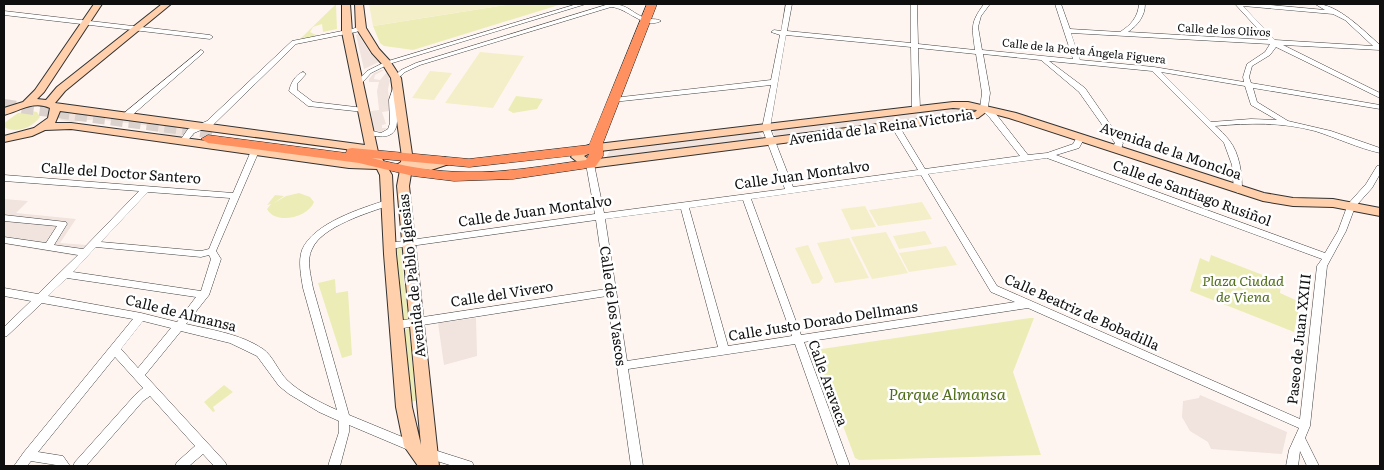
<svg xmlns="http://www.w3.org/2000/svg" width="1384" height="470" font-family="Literata,serif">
<rect width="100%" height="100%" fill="#fff5f0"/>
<!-- green -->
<path fill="#ecedb6" d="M336,4L337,29L323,32L322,24L313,27L310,32L318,36L300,39Z
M512,4H562L413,50L384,46L380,43L373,26Z
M516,96L543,99L537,109L513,113L508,110Z
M32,111L37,112L40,117C32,128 15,134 4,127V123L18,113Z
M299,193L310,197L314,202C308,218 275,225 267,209L271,204L267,205L275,195L284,196L274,203L286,196Z
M403,246L404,254L401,255L408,315L411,314V317L404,320L402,319L394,249Z
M1211,255L1281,282L1280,293L1300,302L1294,332L1190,291L1200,258L1209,262Z
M335,279L336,293L348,291L352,355L342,358L318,283Z
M1030,318H1034L1013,372L1041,455L859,460L855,458L815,350Z
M409,328L412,331L410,334L415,391L420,400L408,402L404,330Z
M224,385L233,392L213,407L215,411L213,412L204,402Z"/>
<!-- pitch -->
<path fill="#f4efc8" d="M369,4H512L373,26Z
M480,52L524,56L493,108L445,103Z
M430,71L452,73L434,100L412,98Z
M922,202L932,219L878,226L869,210Z
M865,206L876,227L851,230L841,209Z
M925,231L932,244L899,249L893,236Z
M886,232L908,273L872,279L851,237Z
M849,238L869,278L835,283L817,243Z
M808,245L823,278L819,283L812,284L795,248Z
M946,246L957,265L909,272L899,253Z"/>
<!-- plaza -->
<path fill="#f1e3de" d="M358,34L370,53L379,62L364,69L356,35Z
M381,70H384L375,75L374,79L380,80L387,72L390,80L388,89L390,111L382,112L386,124L382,125V128H387L381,132L373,129L371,111L379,110L377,91L379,82H369V79L374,73Z
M961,107H964L968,114L776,137L773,133L774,130Z
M65,112L103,117L191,128L179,138L163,136L156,129L150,126L97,119L72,122L60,120Z
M758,132L763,138L606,158L610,150Z
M4,199L28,201L16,213L76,219L60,243L87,245L76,256L4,244Z
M476,318L477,356L444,365L438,323Z
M1200,395L1287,432L1282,454L1211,449L1208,442L1190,431L1182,417L1183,401L1199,398Z"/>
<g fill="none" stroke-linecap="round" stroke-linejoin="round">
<!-- primary-tunnel -->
<path stroke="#dbd2ce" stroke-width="12" stroke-dasharray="12 6" stroke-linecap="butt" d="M4,105L213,133"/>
<defs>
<path id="street" d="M577,4H586L389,64L371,73L361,84H357L355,83L367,71L385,62Z
M609,4C630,4 630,13 646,18C651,20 656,18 661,21C644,30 628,8 611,7L420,65L405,72L396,80L392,78L401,70L416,63Z
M786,4H792L787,31L911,43V4H917L918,44L975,50C972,27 970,23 984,4H990L981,16L978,27L982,50L1073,59L1055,4H1061L1070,29L1120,32C1131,25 1138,17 1139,4H1145C1145,16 1138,25 1128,32L1268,40L1235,4H1260L1325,10L1315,4C1337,3 1364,31 1380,45V50L1283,45L1380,93V98L1276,47L1270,55L1252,66L1249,77L1251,83L1380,105V109L1253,88L1257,102L1288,121L1331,131L1380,148V153C1358,148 1337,138 1315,131C1282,122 1249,123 1215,126C1220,130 1225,135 1229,140C1240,154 1242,174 1242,190L1238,193L1234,190L1232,165L1224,143L1152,71L1049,61L1085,88L1123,143L1121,149L1116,150L1112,148L1115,143L1079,92L1041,60L983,54L990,93L988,107L996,114L1028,155L1047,153L1073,144L1078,135H1084L1085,137L1079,148L1056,155L1325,253L1338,231L1348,204L1366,184L1377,166L1380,165V174L1372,188L1355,207L1346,231L1327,266L1310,426L1305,438L1319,466H1307L1300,451L1298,466H1286L1289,450L1299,428L1028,308L804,342L850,466H838L795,344L628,369L643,466H631L607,296L397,329L394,328L392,325L394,322L397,321L606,289L596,220L389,249L385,246L389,243L595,214L586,164L587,162L590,161L594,164L604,213L785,189L762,128L771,85L613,102L609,100L613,98L771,80L780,35L771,32L774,30L781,31ZM1243,6L1333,14L1345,20L1373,46L1275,40ZM1071,33L1270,44L1265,52L1247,64L1243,77L1244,82L1154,67L1080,60ZM786,35L911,47L912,110L916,112L920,110L918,48L976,54L982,93L980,108L990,118L1020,156L925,169L899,126L895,124L891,126L918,170L793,187L770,128ZM1161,72L1245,86L1251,105L1277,120L1251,119L1211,122ZM1047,158L1322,259L1317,266L1300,419L997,286L928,174ZM921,175L991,292L1015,302L801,335L751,199ZM743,200L792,336L728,346L689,208ZM681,209L718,347L627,361L605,219Z
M4,11L210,35L213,37L210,39L4,15Z
M361,26L363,27V29L356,32L296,44L213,125L194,133L189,139L191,142L190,144H184L181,139L188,129L207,121L292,41L352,29Z
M201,50L203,51V53L129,118H123V114Z
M303,72L306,74L297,84V90L313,102L364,108L368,110L364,112L308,106L289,91C291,83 295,75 303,72Z
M394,85H397L401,87C398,92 396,97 396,102C395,109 398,116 397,122C396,141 377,137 365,134L364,132L368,130L381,133L388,129L390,123L389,100Z
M255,148L259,151L216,251L221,259L209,295L186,324C212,330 241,334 263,349C273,356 278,371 287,380C299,392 321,403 337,410L303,288C301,276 298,261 302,250C313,223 362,208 387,200L390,201L391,203L390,205C368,213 322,226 312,249C306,260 311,276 313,288L349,415L417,443L419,447L417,451L413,452L349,425V432L340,466H328L339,432V421L319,412L289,394L279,386L257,356L230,343L181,331L145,375L225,462L227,466H214L203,454L189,466H175L177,462L195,446L150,396L143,401L86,466H73L75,462L135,395L143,388L115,357L38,452L63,456L70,466H57L56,465L31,461L27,466H14L24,452L133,319L42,303L7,336L4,337V327L31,301L4,296V288L38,294L78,255L4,243V237L46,243L57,226L4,221V215L66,222L67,224L54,245L83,249L139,191L4,181V175L233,193L251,151ZM148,192L230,198L209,249L201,251L101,242ZM96,247L201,257L209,255L211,259L201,291L73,272ZM67,278L196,297L177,322L141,313L48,296ZM143,321L171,328L138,368L121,349Z
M428,448L472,462L474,466H453L424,457L422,453L424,449Z"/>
<path id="secondary" d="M94,4H102L44,92L37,99L46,100L57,87L162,4H171L65,91L55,103L365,145L342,32V4H350L352,32L378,152L392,175L396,254L412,407L421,445L397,186L400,170L395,166L401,162L402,157L391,78L383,65L372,53L356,28L355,4H363L366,28L379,49L390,61L401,78L413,161L430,162L445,157L451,161L449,164L431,170L412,168L409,186L439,466H418L404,446L396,407L384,254L380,175L377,169L349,168L71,129L45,130L32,136L4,142V136L34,128L48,118L50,108C34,100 19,111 4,115V108L23,102L35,90ZM60,111L360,151L368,154L372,162L349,160L71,123H55Z
M953,102H968L1016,113L1264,193L1293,198L1333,199L1380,208V216L1333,207L1293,206L1263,201L1009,118L986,112L978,118L590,168L584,167L571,157L576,150L589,145ZM953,108L977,110L975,112L590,160L584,156L592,152Z"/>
<path id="primary" d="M647,4H657L603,143V156L595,167L513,179L454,181L413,176L359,163L208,143L201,139L208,135L346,153L347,149L352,148L469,159L589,145ZM589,154L586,160C547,165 507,173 467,172C435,172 403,166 372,158L469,167Z"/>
</defs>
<!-- street casing -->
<use href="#street" stroke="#424242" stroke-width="1"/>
<!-- secondary casing -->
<use href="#secondary" stroke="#313131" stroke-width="2"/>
<!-- primary casing -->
<use href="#primary" stroke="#202020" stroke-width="1"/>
<!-- street -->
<use href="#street" fill="#fff" fill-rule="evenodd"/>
<!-- secondary -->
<use href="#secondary" fill="#ffd0ab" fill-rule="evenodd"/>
<!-- primary -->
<use href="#primary" fill="#ff9160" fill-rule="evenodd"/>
</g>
<g text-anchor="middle" stroke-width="5" stroke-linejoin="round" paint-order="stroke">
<!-- far-street labels -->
<g font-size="11" fill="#0f0f0f" stroke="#fff">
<text transform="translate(1224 30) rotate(3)" y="4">Calle de los Olivos</text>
<text transform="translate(1084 51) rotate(6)" y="4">Calle de la Poeta Ángela Figuera</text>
</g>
<!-- street labels -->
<g font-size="14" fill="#0f0f0f" stroke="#fff">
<text transform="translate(881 127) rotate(-8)" y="5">Avenida de la Reina Victoria</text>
<text transform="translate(1171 151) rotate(19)" y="5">Avenida de la Moncloa</text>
<text transform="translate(121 173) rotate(4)" y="5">Calle del Doctor Santero</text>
<text transform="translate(802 175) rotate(-8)" y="5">Calle Juan Montalvo</text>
<text transform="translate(1192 193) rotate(20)" y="5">Calle de Santiago Rusiñol</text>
<text transform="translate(535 211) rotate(-8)" y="5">Calle de Juan Montalvo</text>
<text transform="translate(412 276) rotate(-96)" y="5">Avenida de Pablo Iglesias</text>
<text transform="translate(502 294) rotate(-9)" y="5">Calle del Vivero</text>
<text transform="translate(613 306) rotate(82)" y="5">Calle de los Vascos</text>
<text transform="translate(1082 312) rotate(24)" y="5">Calle Beatriz de Bobadilla</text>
<text transform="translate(181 313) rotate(14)" y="5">Calle de Almansa</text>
<text transform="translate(823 321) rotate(-9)" y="5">Calle Justo Dorado Dellmans</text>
<text transform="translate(1299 339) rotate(-84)" y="5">Paseo de Juan XXIII</text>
<text transform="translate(828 383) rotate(70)" y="5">Calle Aravaca</text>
</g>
<!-- park labels -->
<g font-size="14" font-style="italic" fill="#506d19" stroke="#fff">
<text x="1243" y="286">Plaza Ciudad<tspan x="1243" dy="16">de Viena</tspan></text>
</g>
<!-- near-park labels -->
<g font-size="16" font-style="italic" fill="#506d19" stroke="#fff">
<text x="947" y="400">Parque Almansa</text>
</g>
</g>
<!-- border -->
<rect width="1384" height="470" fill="none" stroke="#0f0f0f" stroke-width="10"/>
</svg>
